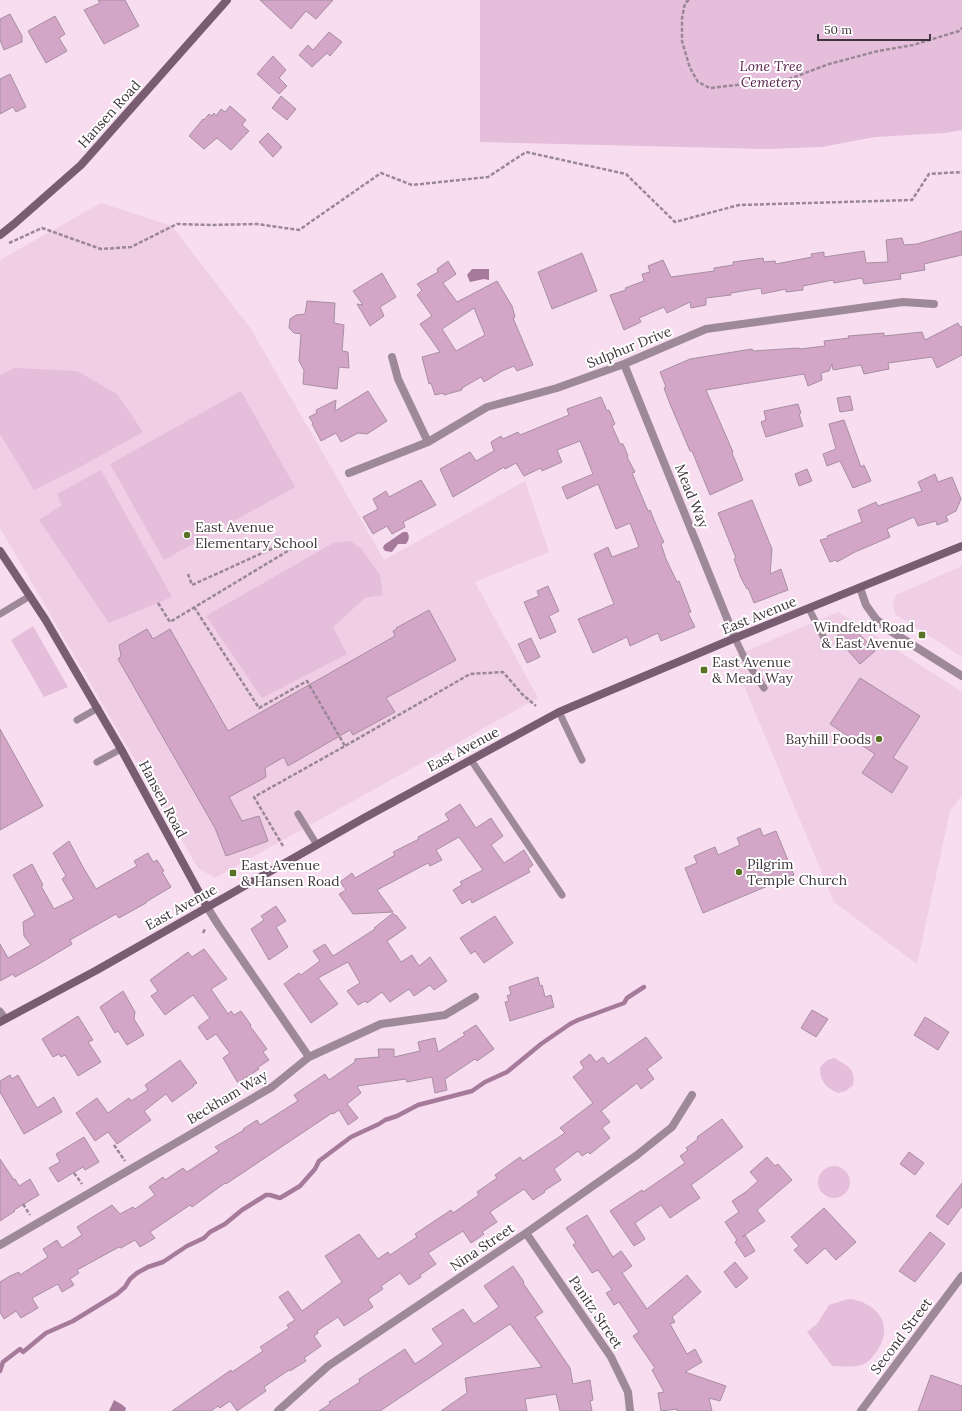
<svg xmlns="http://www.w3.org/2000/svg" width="962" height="1411" font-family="Lora,serif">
<rect width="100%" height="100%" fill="#f8ddf1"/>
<!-- built -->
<path fill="#efcee6" d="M101,203L172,226L251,329L331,467L384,560L525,481L549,552L475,582L538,698L215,878L198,868L0,528V260Z
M962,566V657L895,614L893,603L896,595Z
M838,612L962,692V795L950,811L917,964L834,902L732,657Z"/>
<!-- green -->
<path fill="#e5bedb" d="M480,0H962V130L945,133L875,137L822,147L768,149L480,142Z
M15,368L77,371L117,394L143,432L80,467L34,490L0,434V375Z
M241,391L295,487L164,560L110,464Z
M101,470L172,597L109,623L39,520L62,505L57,494Z
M350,541L361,548L380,575L383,595L365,598L333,627L347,654L262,698L206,616L333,543Z
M33,626L68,687L44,697L11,640Z
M835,1058C848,1067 856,1068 853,1085L846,1091L838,1093C826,1088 819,1080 820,1067L827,1060Z
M818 1182a16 16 0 1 1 32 0a16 16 0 1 1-32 0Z
M851,1299C879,1304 894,1326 877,1351C873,1356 869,1362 864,1364C855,1368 841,1366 832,1366L807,1332L817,1324L829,1305L844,1300Z"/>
<!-- water -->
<path fill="#a67a9b" d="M472,269H489V280L484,279L470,282L467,275Z
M403,532H407C410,536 409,540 406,544H398L392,552L385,551L383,548L384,545Z
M114,1400L121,1404L126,1408L125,1411H109Z"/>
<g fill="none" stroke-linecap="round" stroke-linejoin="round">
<!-- stream -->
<path stroke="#a67a9b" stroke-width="4.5" d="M0,1371L3,1362L20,1349L23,1352L46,1333L73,1321L117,1294L125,1287L130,1279L137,1273L148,1267L163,1262L187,1246L204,1238L210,1232L225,1224L242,1210L266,1195H270L280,1198L300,1186L315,1169L319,1161L351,1137L379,1124L385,1120L397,1116L418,1105L472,1091L485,1082L507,1072L541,1044L570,1024L578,1020L624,1003L627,998L644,987"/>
</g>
<!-- building -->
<path fill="#d3a5c7" stroke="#a78fa1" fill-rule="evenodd" d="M98,0H125L139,26L104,44L84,10L100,3Z
M260,0H333L316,19L306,11L291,29Z
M10,14L22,36V42L4,50L0,40V19Z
M55,16L65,34L59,38L67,51L46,63L28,31Z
M329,32L342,42L330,56L327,53L312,67L299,55L308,45L313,50Z
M273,56L286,70L279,78L287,86L279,94L257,74Z
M10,74L26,107L16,112L13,107L0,114V79Z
M281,96L296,109L287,120L272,108Z
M230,106L246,120L242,125L249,131L231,150L217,138L204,149L189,136L203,119L204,120L209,114L212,116L214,113L216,116L221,109L225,112Z
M268,133L282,147L273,157L259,142Z
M962,231V255L924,264L925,270L900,274L901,279L864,284L862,278L834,283L833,280L803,286V290L786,292V289L762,294L761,288L731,293V295L706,298V305L691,308L690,302L667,313L664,307L639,318L641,322L624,330L610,295L626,290L625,288L644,281L642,274L650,272L648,266L663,260L671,277L714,271V268L733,265V262L763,258L764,262L775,261L776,264L812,257L811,254L824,252V257L864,251L866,263L888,262L886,240L902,238L904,245L917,244Z
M582,253L597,291L552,309L538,272Z
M448,261L456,274L443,283L457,302L497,281L512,306L515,317L513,318L533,365L517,371L514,366L502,371L484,382L481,377L462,388V390L444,395L443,393L435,395L431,383L429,384L422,357L440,352L420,324L432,316L417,295L422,290L417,284L438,272L437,269ZM474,308L485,335L456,351L442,329Z
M382,273L396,297L380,307L384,316L370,326L357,304L363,305L353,291Z
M307,301L335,303L334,323L344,325L342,351L348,352L349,368L339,367L337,389L303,384L304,370L299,361L301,334L294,333L289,328L290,319L296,315L305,314Z
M958,323L960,327L962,326V355L937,368L932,357L888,363L889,369L864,374L861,365L833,370L832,364L829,371L821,373L822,380L808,386L804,374L706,390L733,452L732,453L743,480L710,495L692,451H690L670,404L664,388L666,387L660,372L690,359L752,349L753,351L799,348L800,349L825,346L824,341L849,338L848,336L884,333V336L922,332L925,340Z
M368,391L387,421L367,434L358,433L341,442L336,433L321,441L312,424L313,423L309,417L317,413L316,410L336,400L335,411Z
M850,396L853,410L840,412L837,398Z
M601,397L607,411L609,410L615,424L612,426L620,444H623L628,456L627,457L635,472L632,473L648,511L650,510L659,532L664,542L661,544L666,559L677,582L679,581L691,612L688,613L695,627L661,641L658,633L630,646L627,637L593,653L578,619L614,604L594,554L608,547L612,557L639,547L630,523L616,529L598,484L567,499L562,487L593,474L580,441L557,450L562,462L542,471L541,468L524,476L516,463L505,469L504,467L453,497L440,469L470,452L476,461L494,451L491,442L501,436L503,439L518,432L520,435L569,415L567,409Z
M798,404L801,413L799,414L803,426L766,437L761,422L766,420L764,411Z
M844,420L861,467L864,465L871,481L853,488L840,461L827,466L823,454L836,449L829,424Z
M807,469L812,481L799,486L795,474Z
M935,474L938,482L952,477L961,499L956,511L946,516L948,521L937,525L936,521L918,526L914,517L887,529L890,537L855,552L837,562L836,560L830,562L820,540L828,538L827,536L862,522L858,510L876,502L878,506L922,491L918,482Z
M421,480L436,505L403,522L405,527L392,534L387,526L373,534L363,517L378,509L373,499L386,491L389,497Z
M752,500L772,549L770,574L781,569L788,590L754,603L748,588L747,589L741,578L734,559L736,558L718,513Z
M548,586L559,611L549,616L556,632L540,639L524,602L539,596L537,591Z
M429,610L456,660L386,698L395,712L353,735L350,730L288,766L284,757L265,768L266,777L229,797L242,821L259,816L268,841L226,856L215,828L118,659L121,656L119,645L147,629L153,639L170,629L228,731L395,636L393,631L397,629L396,628Z
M850,624L875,651L860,664L836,637Z
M531,638L540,657L527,663L518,644Z
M860,678L920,716L893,758L908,767L892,793L862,773L875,754L830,724Z
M0,729L43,806L0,830Z
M460,804L476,828L491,818L503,836L491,845L504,863L524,850L533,865L528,869L530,872L472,903L470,899L462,904L453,890L462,885L460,882L483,870L459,837L436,850L442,860L430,866L428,863L377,890L393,912L353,914L339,894L346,890L340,882L352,873L355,878L395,855L393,852L419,839L418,837L449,820L445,814Z
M760,828L763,836L776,831L794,875L703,913L685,868L697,863L694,856L715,847L718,855L740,845L737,838Z
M69,841L83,867L96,889L137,866L134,861L148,853L153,862L157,860L164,871L162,872L171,887L146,902V903L119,918L116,914L70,940L72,944L37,965L15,977L13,974L0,981V944L8,958L31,945L24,936L23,922L35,915L13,875L32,864L43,885L41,886L54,909L74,899L62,879L66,876L53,853Z
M276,906L286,921L276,927L288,947L269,960L251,929L264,920L261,916Z
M393,913L395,916L396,915L406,928L387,941L401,962L412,955L419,966L430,957L447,981L434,990L430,985L414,996L409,989L390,1002L382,992L367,1003L365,1001L358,1005L347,991L360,983L348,962L318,978L338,1004L311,1023L284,984L299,973L301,975L320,961L313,951L325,944L333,956L375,929L374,928Z
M495,916L513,943L484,963L475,951L471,954L460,938Z
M204,949L227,979L211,989L228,1014L231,1011L234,1015L241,1011L251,1025L250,1026L267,1049L263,1052L269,1060L257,1068L259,1069L238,1083L223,1058L230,1053L216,1034L207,1040L198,1027L210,1018L193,995L165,1015L151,996L158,991L150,980L188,952L192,957Z
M538,977L540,986L542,985L545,997L551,995L554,1007L510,1021L505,1002L509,1001L507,996L511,994L509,987Z
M123,991L135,1012L134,1019L144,1035L127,1045L118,1031L115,1033L100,1007Z
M812,1010L828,1019L816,1037L801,1028Z
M78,1016L93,1040L88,1042L101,1062L78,1076L65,1055L61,1057L59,1054L53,1057L42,1039Z
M925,1017L949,1032L938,1050L914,1035Z
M476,1025L494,1049L477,1061L475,1059L445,1079L447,1090L435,1093L432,1077L407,1082L406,1079L357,1086L361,1093L347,1104L358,1118L348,1125L339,1110L333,1114L332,1113L226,1184L225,1183L192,1207L190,1205L150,1232L155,1238L140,1247L135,1240L121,1248L119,1247L77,1270L79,1273L70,1279L74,1285L62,1292L58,1284L32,1298L38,1308L21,1318L16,1311L4,1319L0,1312V1282L10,1276L19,1272L20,1275L48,1257L43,1249L57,1240L62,1248L82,1235L77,1227L91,1218L112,1205L120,1214L133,1207L135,1209L155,1195L149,1187L163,1177L165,1180L183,1168L187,1172L219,1151L215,1147L244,1130L243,1129L257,1120L260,1125L298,1101L294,1095L325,1074L329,1080L355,1062V1059L379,1057L378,1049H394V1057L420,1051L418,1042L435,1038L438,1052L465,1035L463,1033Z
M646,1037L662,1058L647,1069L654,1079L641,1089L637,1083L601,1111L610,1122L602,1128L610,1138L590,1154L588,1152L582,1156L578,1151L554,1169L561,1180L544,1191L545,1192L533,1200L524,1189L490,1212L497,1222L482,1232L484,1234L471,1243L463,1231L428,1253L436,1264L420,1275L421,1277L409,1285L400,1273L381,1286L383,1289L368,1299L373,1307L344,1326L338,1317L317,1331L318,1333L314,1336L321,1346L304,1358L306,1361L290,1371L289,1370L264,1387L266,1391L237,1411L230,1401L220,1408L218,1406L211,1411H172L231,1370L232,1372L263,1351L260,1347L289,1328L287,1325L295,1320L279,1297L288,1291L302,1311L342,1282L325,1256L359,1234L378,1259L388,1252L390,1255L417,1237L415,1234L451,1210L453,1213L479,1195L477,1192L497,1178L495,1175L520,1157L523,1161L565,1133L560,1128L593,1103L573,1077L584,1068L580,1062L590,1054L596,1062L603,1057L608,1064Z
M180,1060L197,1083L193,1085L194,1086L172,1102L166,1094L144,1111L151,1120L117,1144L108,1132L95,1141L76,1113L97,1098L108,1113L129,1098L131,1101L148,1090L145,1085Z
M10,1075L12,1079L18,1075L37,1108L54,1097L62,1112L24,1134L0,1092V1081Z
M722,1119L743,1147L691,1185L700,1198L670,1218L661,1205L635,1223L645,1239L634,1246L610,1211L642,1190L643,1192L685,1163L680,1156L688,1150L686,1148L698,1139L697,1137Z
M84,1137L99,1162L85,1170L83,1167L58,1182L49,1168L60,1162L56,1154Z
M909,1152L924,1163L915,1175L900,1164Z
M767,1157L775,1166L778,1164L792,1180L757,1210L765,1221L742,1237L745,1235L755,1251L745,1257L735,1242L737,1240L725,1222L739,1212L732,1201L747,1191L758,1181L750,1172Z
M0,1159L14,1180L15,1179L19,1186L30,1179L39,1195L14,1210L15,1211L0,1221Z
M962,1183V1206L948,1225L936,1216Z
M824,1208L856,1242L836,1260L825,1248L807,1264L794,1250L799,1246L791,1237Z
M587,1215L613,1257L621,1251L632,1266L622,1273L647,1309L687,1275L701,1292L672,1317L675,1322L670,1324L687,1354L695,1349L702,1362L685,1372L726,1386L720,1401L709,1398L712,1411H677V1409L661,1411L658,1393L664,1392L652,1370L655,1368L633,1336L639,1332L619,1302L614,1305L606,1293L612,1290L598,1270L592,1273L573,1245L576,1243L566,1228Z
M930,1232L945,1244L915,1282L899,1271Z
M735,1262L748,1278L736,1288L724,1272Z
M513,1266L524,1282L523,1283L543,1312L535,1317L570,1368L573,1384L590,1380L593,1400L590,1401L592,1411H560L556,1394L525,1399L527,1411H441L467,1393L465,1378L542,1367L510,1324L380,1411H319L330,1404L329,1402L360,1382L359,1379L405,1349L415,1364L427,1356L443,1344L432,1329L463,1309L474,1324L499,1307L484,1286Z
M931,1375L962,1386V1411H918Z"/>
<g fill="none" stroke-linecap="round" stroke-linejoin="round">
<!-- path -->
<path stroke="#9a8795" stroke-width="2.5" stroke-dasharray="4 2" stroke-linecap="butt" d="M689,0L685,3L682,18V41L690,68L698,82L710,88L789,79L829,64L878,51L913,45L959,31L962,28
M9,243L42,228L101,249L131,247L177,224L211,225L257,224L299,230L381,173L412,185L488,177L526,152L626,174L675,222L739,205L912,200L929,174L962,172
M158,603L170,622L296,546L291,540L192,585L188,574
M194,607L259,708L307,681L345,746
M283,846L254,797L345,746L470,674L503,672L522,694L536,706
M203,933L205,929
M114,1145L125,1161
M74,1173L82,1184
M23,1204L30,1215"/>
<!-- lane -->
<path stroke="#9d8997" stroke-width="7" d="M809,609L825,640
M0,614L30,596
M735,638L744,657L764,688
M559,712L582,760
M77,720L98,708
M471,760L562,895
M97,762L121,749
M298,814L317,845
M0,1011L6,1019"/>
<!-- street -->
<path stroke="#9d8997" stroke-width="8" d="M392,357L398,379L428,442
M624,364L735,638
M349,473L428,442L487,407L557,388L624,364L706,329L903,302L934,304
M860,588L866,605L876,619L889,630L962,676
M207,907L219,926L309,1057
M526,1233L611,1357L628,1392L630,1411
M0,1245L272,1087L309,1057L381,1024L445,1015L475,997
M278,1411L328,1366L526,1233L637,1155L672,1127L692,1095
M861,1411L962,1276"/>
<!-- secondary -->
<path stroke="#785c71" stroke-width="8" d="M0,235L14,224L81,165L227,0
M0,551L45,619L121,749L207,907
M0,1022L97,970L364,818L559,712L735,638L962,546"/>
</g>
<!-- markers -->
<g fill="#597224" stroke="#fff" stroke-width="1.5">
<circle cx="187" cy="535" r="4"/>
<rect x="918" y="631" width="8" height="8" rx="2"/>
<rect x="700" y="666" width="8" height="8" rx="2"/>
<circle cx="879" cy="739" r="4"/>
<circle cx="739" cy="872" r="4"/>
<rect x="229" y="869" width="8" height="8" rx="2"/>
</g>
<g text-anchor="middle" stroke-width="4" stroke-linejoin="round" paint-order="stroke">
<!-- park labels -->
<g font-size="14" font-style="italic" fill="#59224e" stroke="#fff">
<text x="771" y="71">Lone Tree<tspan x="771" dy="16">Cemetery</tspan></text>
</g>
<!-- street labels -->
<g font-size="14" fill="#3f353d" stroke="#fff">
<text transform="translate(109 114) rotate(-48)" y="5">Hansen Road</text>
<text transform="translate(629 347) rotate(-22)" y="5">Sulphur Drive</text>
<text transform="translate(692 496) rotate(68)" y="5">Mead Way</text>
<text transform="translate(759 615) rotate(-22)" y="5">East Avenue</text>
<text transform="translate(463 749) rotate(-28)" y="5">East Avenue</text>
<text transform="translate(163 799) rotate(62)" y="5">Hansen Road</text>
<text transform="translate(181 907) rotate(-29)" y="5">East Avenue</text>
<text transform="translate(227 1097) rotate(-31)" y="5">Beckham Way</text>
<text transform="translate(482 1247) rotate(-34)" y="5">Nina Street</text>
<text transform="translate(596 1312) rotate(56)" y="5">Panitz Street</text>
<text transform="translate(901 1336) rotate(-53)" y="5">Second Street</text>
</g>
<!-- poi labels -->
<g font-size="14" fill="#3f353d" stroke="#fff" text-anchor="start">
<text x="195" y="532">East Avenue<tspan x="195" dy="16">Elementary School</tspan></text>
<text x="914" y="632" text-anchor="end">Windfeldt Road<tspan x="914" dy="16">&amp; East Avenue</tspan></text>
<text x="712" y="667">East Avenue<tspan x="712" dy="16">&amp; Mead Way</tspan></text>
<text x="871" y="744" text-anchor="end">Bayhill Foods</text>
<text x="747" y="869">Pilgrim<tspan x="747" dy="16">Temple Church</tspan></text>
<text x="241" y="870">East Avenue<tspan x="241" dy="16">&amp; Hansen Road</tspan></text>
</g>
</g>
<!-- scale -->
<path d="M818 34v6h112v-6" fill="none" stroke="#3f353d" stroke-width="2"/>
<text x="824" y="34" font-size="12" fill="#3f353d" stroke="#ffffff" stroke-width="3" paint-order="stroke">50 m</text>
</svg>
